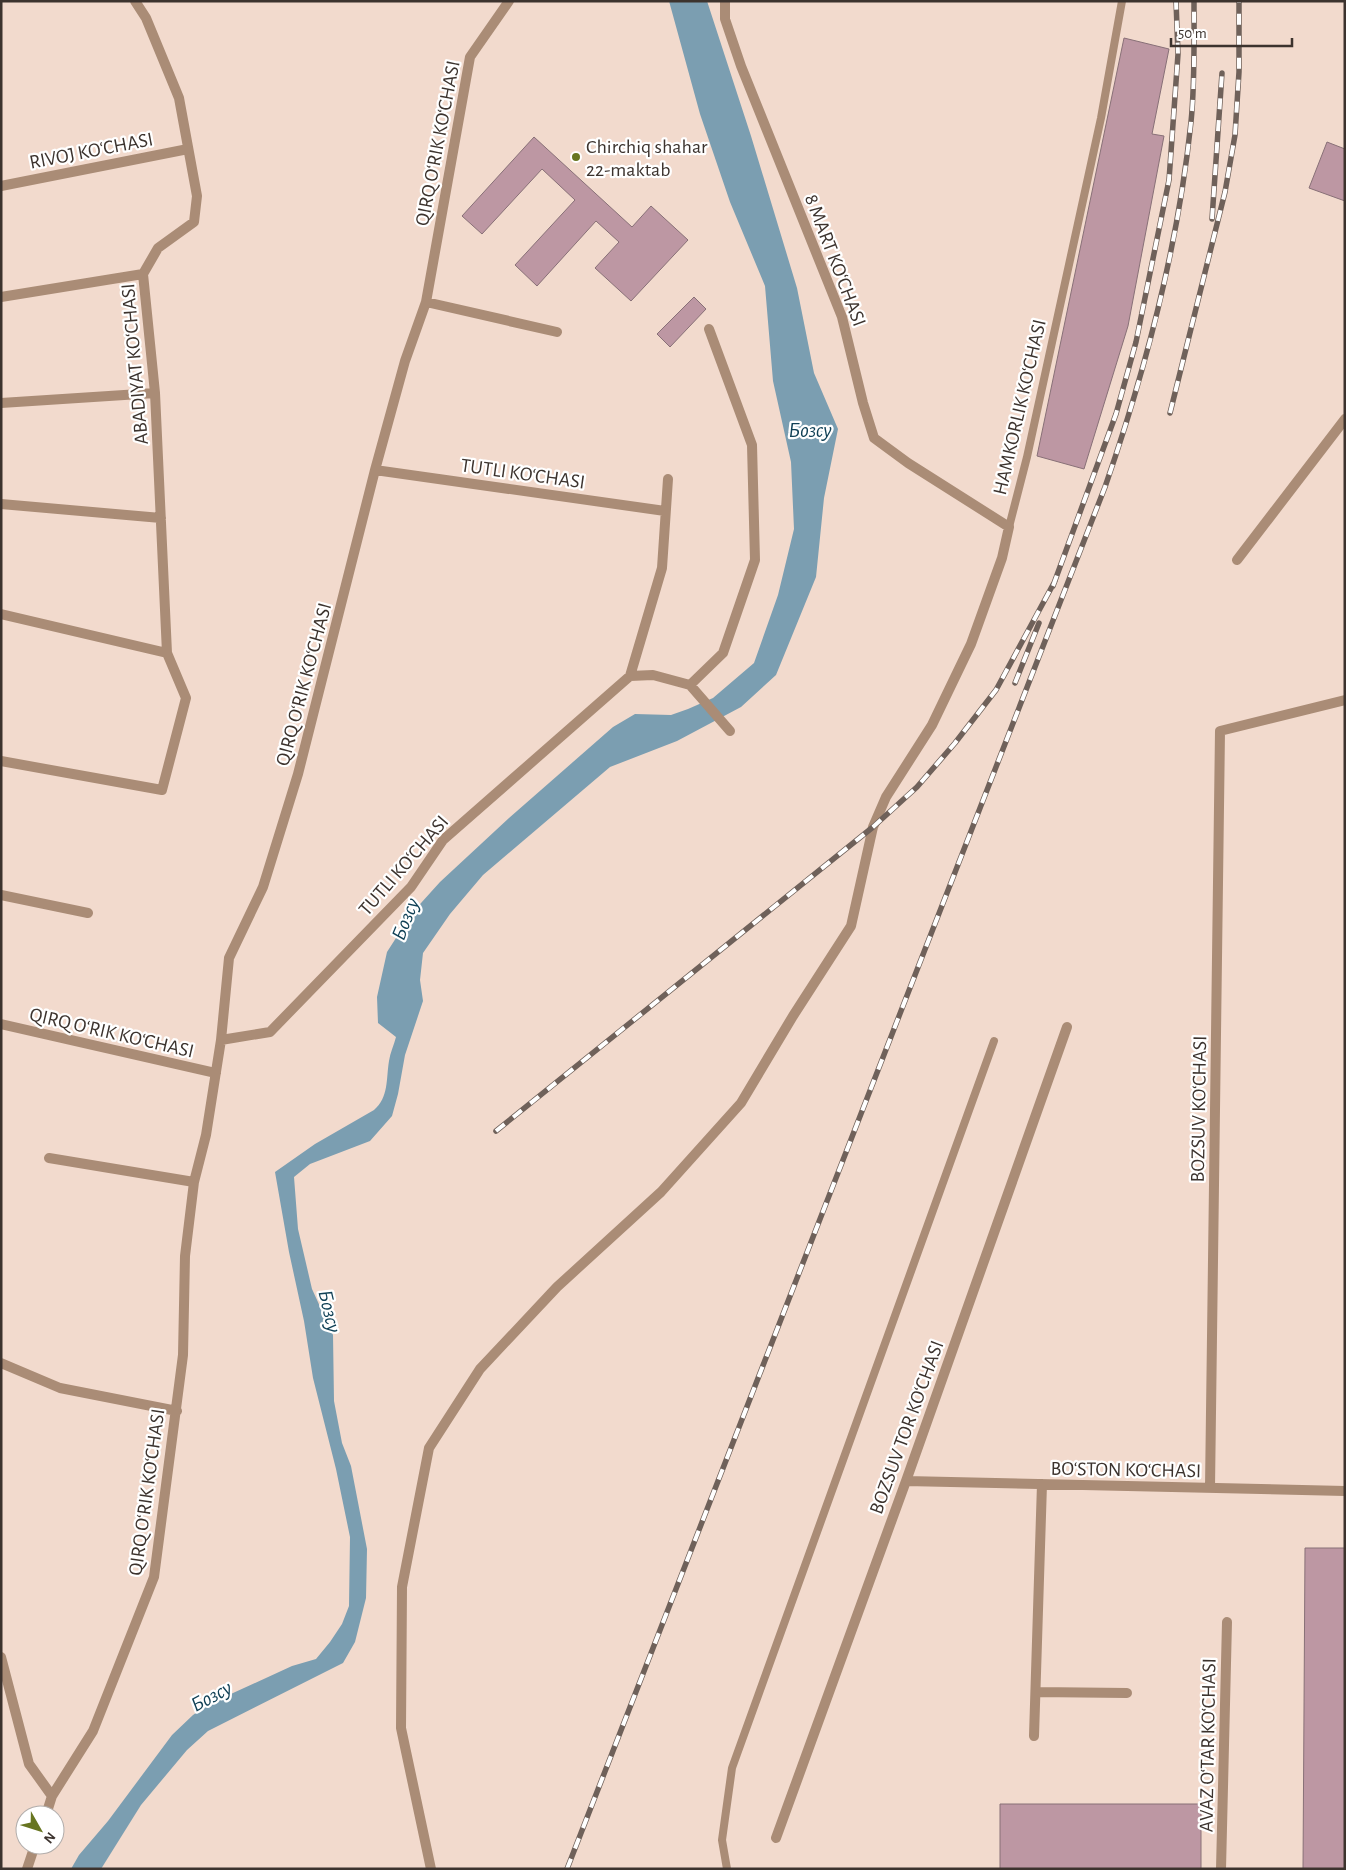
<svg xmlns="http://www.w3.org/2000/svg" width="1346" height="1870" font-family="'Alegreya Sans',sans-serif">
<rect width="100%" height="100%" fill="#f2dacd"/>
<!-- water -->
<path fill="#7b9eb1" d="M669,1H707L751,136L797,288L814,373L838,429L824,498L816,577L776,675L741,707L677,741L610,767L483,875L450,914L423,953L420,980L423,1001L405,1055L398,1094L392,1116L370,1141L310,1164L294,1177L298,1229L312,1289L333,1335L334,1401L342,1443L351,1466L367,1549L366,1598L355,1642L343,1663L208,1731L187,1750L141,1805L101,1869H71L79,1855L108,1821L172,1735L193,1715L209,1704L292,1666L316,1659L330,1642L342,1624L349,1606L350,1537L336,1469L313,1378L304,1321L289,1252L275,1172L315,1144L374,1110C389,1097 386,1079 389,1061C390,1053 394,1045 396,1037L378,1023L377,997L387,952L412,913L440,882L509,818L613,727L635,714L671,715L688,709L713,698L754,663L778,595L794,529L791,462L773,381L765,286L730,202L700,114Z"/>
<!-- building -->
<path fill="#bd97a3" stroke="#887077" d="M1124,38L1169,49L1152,134L1164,136L1128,326L1084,469L1037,456Z
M534,137L632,227L651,206L688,240L631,301L595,268L619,242L596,221L537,286L515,265L575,200L542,169L482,234L462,216Z
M1327,142L1345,149V201L1309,188Z
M694,297L706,309L670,347L657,334Z
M1305,1548H1345V1869H1303Z
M1000,1804H1201V1869H1000Z"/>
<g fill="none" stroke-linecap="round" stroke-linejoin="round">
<!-- lane -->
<path stroke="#aa8c76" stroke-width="8" d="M1009,527L1027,457L1101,118L1122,1
M727,1869L722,1840L732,1768L994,1041"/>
<!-- street -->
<path stroke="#aa8c76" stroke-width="10" d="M1,186L188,149
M1,297L143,274
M426,302L557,332
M1,403L155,393
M375,470L665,511
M1,504L161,518
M1237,560L1345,419
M1,614L167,653
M630,676L662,568L668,479
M690,685L730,731
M1,761L162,790L186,698L167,653L155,393L143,274L158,248L194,222L197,196L179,98L146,18L135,1
M1,895L88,913
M1,1024L216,1073
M221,1040L270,1032L411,887L443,840L630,676L653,675L690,685L723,653L755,560L752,445L709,329
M49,1158L194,1182
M1,1363L60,1388L177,1411
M906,1481L1345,1491
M1210,1488L1220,731L1345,700
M1,1657L29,1764L52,1796
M1036,1692L1127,1693
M1034,1736L1042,1484
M46,1815L52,1796L93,1731L154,1577L183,1355L185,1256L194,1182L206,1135L221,1040L229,958L263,887L298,774L375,470L405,361L426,302L470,57L509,1
M776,1838L906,1481L1067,1027
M27,1869L35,1845
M431,1869L401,1728L402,1587L429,1448L480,1369L557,1287L661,1192L741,1103L793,1016L851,926L873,827L886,797L932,725L971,644L1002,558L1009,527L908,463L874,438L863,403L842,317L741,66L725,19V1
M1221,1869L1227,1622"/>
<defs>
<path id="rail" d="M1212,219L1222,73
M1170,413L1225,192L1235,135L1239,72V1
M1053,586L1116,414L1136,342L1169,180L1178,54L1176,1
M1015,683L1039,623
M496,1131L873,827L917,787L955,743L996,690L1055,581
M567,1869L1105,487C1146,369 1178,247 1191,122C1195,83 1194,41 1194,1"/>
</defs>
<!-- rail casing -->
<use href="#rail" stroke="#6f615a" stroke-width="5.5"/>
<!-- rail -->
<use href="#rail" stroke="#fff" stroke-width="4" stroke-dasharray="11" stroke-linecap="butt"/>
</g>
<!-- markers -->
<circle fill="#677520" stroke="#fff" stroke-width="2" cx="576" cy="157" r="5"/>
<g text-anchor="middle" stroke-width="4.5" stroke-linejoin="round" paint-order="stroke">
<!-- street labels -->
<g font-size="20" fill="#3c332e" stroke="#fff">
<text transform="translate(437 143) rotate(-79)" y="7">QIRQ O‘RIK KO‘CHASI</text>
<text transform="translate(91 150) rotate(-11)" y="7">RIVOJ KO‘CHASI</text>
<text transform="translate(836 260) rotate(69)" y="7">8 MART KO‘CHASI</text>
<text transform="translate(134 364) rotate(-95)" y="7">ABADIYAT KO‘CHASI</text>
<text transform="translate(1019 407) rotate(-77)" y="7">HAMKORLIK KO‘CHASI</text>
<text transform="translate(523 473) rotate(8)" y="7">TUTLI KO‘CHASI</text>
<text transform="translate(303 684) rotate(-75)" y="7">QIRQ O‘RIK KO‘CHASI</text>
<text transform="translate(403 865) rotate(-49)" y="7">TUTLI KO‘CHASI</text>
<text transform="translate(112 1032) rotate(13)" y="7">QIRQ O‘RIK KO‘CHASI</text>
<text transform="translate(1198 1109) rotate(-89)" y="7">BOZSUV KO‘CHASI</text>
<text transform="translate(906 1427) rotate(-70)" y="7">BOZSUV TOR KO‘CHASI</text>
<text transform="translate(1126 1469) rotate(1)" y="7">BO‘STON KO‘CHASI</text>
<text transform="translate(146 1492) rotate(-82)" y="7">QIRQ O‘RIK KO‘CHASI</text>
<text transform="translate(1207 1745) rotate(-89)" y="7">AVAZ O‘TAR KO‘CHASI</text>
</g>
<!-- poi labels -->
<g font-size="20" fill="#3c332e" stroke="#fff" text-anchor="start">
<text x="586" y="153">Chirchiq shahar<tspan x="586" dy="23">22-maktab</tspan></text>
</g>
<!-- water labels -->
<g font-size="21" font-style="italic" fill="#114156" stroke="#fff">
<text x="810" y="437">Бозсу</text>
<text transform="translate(405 919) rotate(-68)" y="7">Бозсу</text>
<text transform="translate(330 1311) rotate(77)" y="7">Бозсу</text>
<text transform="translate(211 1696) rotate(-28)" y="7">Бозсу</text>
</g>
</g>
<!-- border -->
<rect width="1346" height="1870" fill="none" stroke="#3c332e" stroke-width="5"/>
<!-- north arrow -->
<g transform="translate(40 1830) rotate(129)"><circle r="24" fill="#ffffff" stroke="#b1adab"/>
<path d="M0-4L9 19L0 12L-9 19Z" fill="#677520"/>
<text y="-8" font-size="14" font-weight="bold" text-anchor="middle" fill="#3c332e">N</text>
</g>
<!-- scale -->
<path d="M1171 38v8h121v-8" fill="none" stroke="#3c332e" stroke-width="2.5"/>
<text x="1178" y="38" font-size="15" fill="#3c332e" stroke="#ffffff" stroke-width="4" paint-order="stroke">50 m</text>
</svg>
